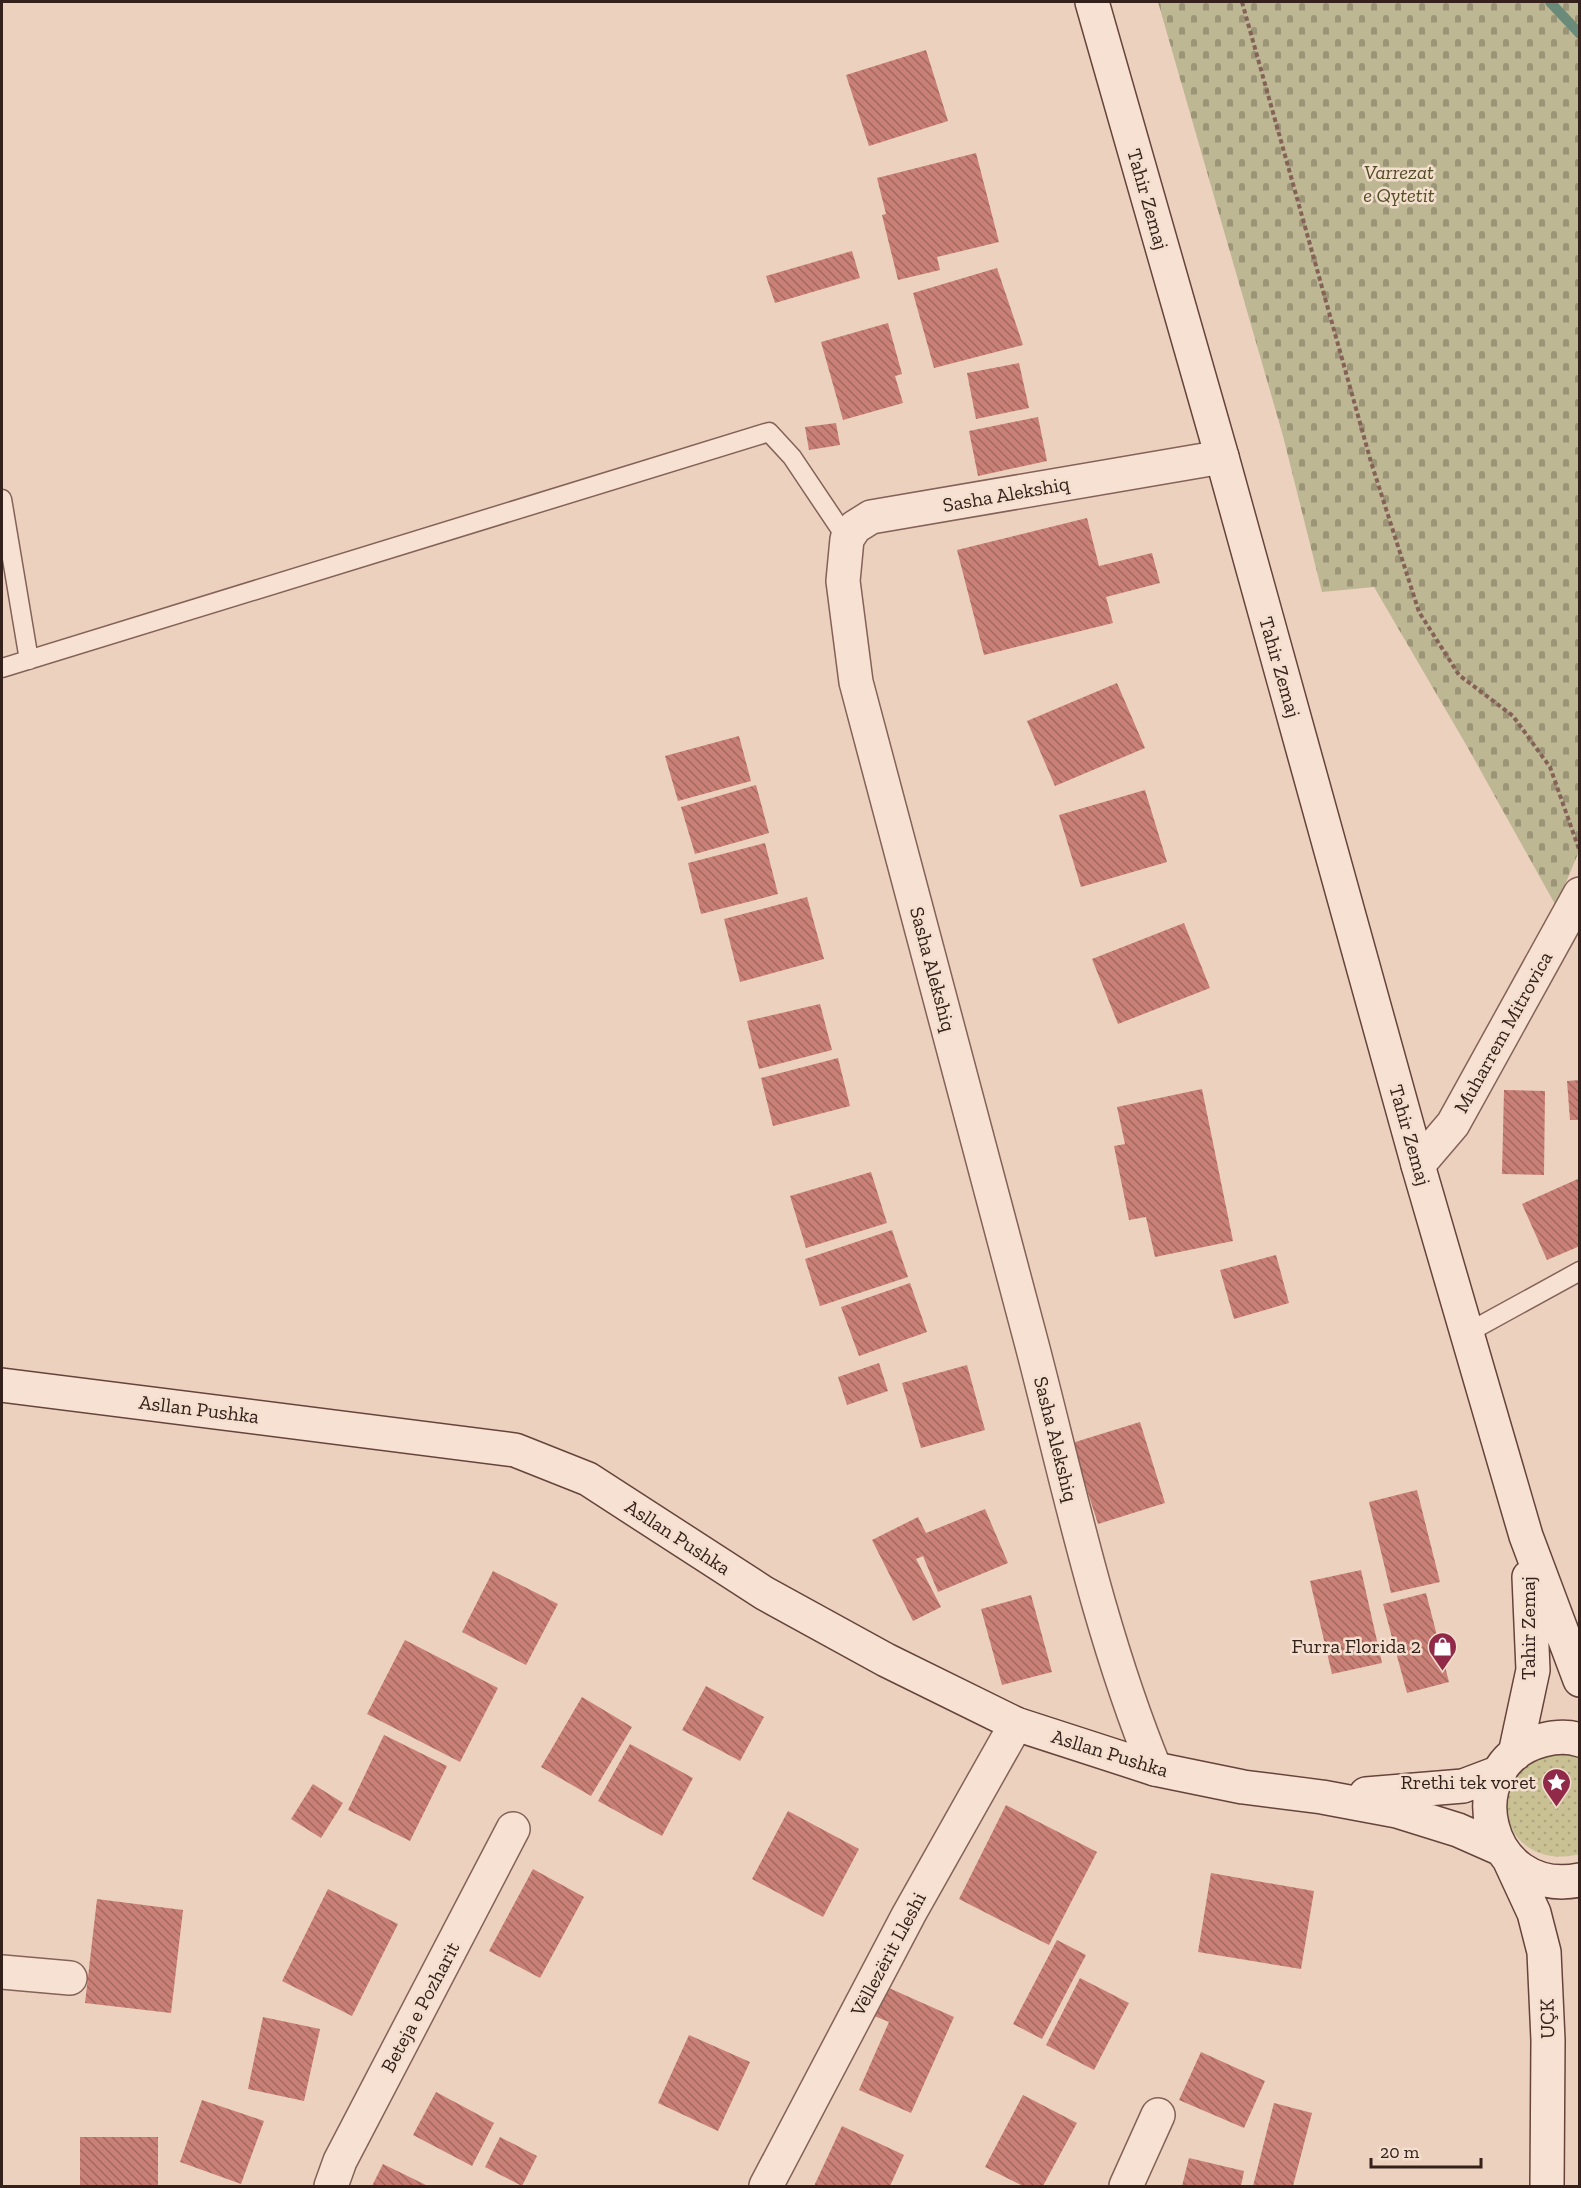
<svg xmlns="http://www.w3.org/2000/svg" width="1581" height="2188" font-family="'Zilla Slab',serif">
<defs>
<pattern id="grass-dots" width="8" height="8" patternUnits="userSpaceOnUse" patternTransform="scale(1.5)"><rect width="8" height="8" fill="#c9c094"/><path d="M2 2h.1M6 6h.1" fill="none" stroke="#ada57f" stroke-width="1.8" stroke-linecap="round"/></pattern>
<pattern id="cemetery-stones" width="16" height="16" patternUnits="userSpaceOnUse" patternTransform="scale(1.5)"><rect width="16" height="16" fill="#beb793"/><path d="M2 7V4a2 2 0 0 1 4 0v3zM10 15v-3a2 2 0 0 1 4 0v3z" fill="#9b9477"/></pattern>
<pattern id="building-back-hatch" width="6" height="6" patternUnits="userSpaceOnUse" patternTransform="scale(1.5)"><rect width="6" height="6" fill="#c98076"/><path d="M-1 5l2 2M0 0l6 6M5-1l2 2" fill="none" stroke="#a46860"/></pattern>
</defs>
<rect width="100%" height="100%" fill="#ecd1bf"/>
<!-- grass -->
<path fill="url(#grass-dots)" d="M1564,1752L1579,1756V1854C1528,1868 1488,1823 1516,1776C1519,1770 1526,1762 1532,1759C1541,1755 1554,1754 1564,1752Z"/>
<!-- cemetery -->
<path fill="url(#cemetery-stones)" d="M1158,2H1579L1580,849L1556,906L1468,748L1374,587L1322,592L1283,436Z"/>
<g fill="none" stroke-linecap="round" stroke-linejoin="round">
<!-- stream -->
<path stroke="#6a8b79" stroke-width="10" d="M1550,2L1580,34"/>
</g>
<!-- building -->
<path fill="url(#building-back-hatch)" d="M926,50L948,121L869,146L846,75Z
M976,153L999,242L937,257L940,270L898,280L882,215L886,214L877,178Z
M852,251L860,278L775,303L766,276Z
M997,268L1023,345L934,368L913,293Z
M888,323L902,374L895,376L903,403L843,420L821,342Z
M1019,363L1029,408L976,419L967,373Z
M1038,417L1047,461L978,476L969,431Z
M836,423L840,445L809,450L805,427Z
M1087,518L1099,566L1152,553L1160,583L1106,597L1113,623L984,655L957,550Z
M1117,683L1145,748L1055,786L1027,721Z
M739,736L751,781L678,801L665,756Z
M756,785L769,833L695,854L681,807Z
M1145,790L1167,862L1081,887L1059,815Z
M765,843L778,894L701,914L688,863Z
M807,897L824,959L740,982L724,919Z
M1184,923L1210,988L1118,1024L1092,959Z
M820,1004L832,1050L759,1069L747,1021Z
M838,1058L850,1106L773,1126L761,1078Z
M1580,1080V1120H1570L1567,1081Z
M1202,1089L1233,1241L1155,1257L1146,1217L1129,1220L1114,1146L1125,1144L1117,1107Z
M1504,1090L1545,1091L1544,1175L1502,1174Z
M871,1172L887,1223L806,1248L790,1196Z
M1580,1178V1246L1547,1260L1522,1204Z
M892,1230L908,1277L820,1306L805,1259Z
M1276,1255L1289,1303L1234,1319L1220,1270Z
M910,1283L927,1332L859,1356L841,1307Z
M879,1363L888,1391L847,1405L838,1377Z
M967,1365L985,1430L921,1448L902,1383Z
M1140,1422L1165,1503L1098,1524L1072,1443Z
M1417,1490L1440,1582L1391,1593L1369,1502Z
M985,1509L1008,1563L938,1592L923,1556L916,1559L941,1607L913,1621L872,1540L918,1517L926,1533Z
M1361,1570L1382,1663L1332,1674L1310,1581Z
M493,1571L558,1604L526,1665L462,1632Z
M1426,1593L1449,1682L1407,1693L1383,1604Z
M1031,1595L1052,1672L1002,1685L981,1609Z
M405,1640L498,1688L460,1762L367,1714Z
M706,1686L764,1717L740,1761L682,1730Z
M582,1697L632,1727L591,1796L541,1767Z
M384,1735L447,1766L410,1841L348,1810Z
M630,1744L693,1778L662,1836L598,1801Z
M313,1784L343,1803L321,1838L291,1819Z
M1006,1805L1097,1852L1049,1945L959,1899Z
M788,1811L859,1849L823,1917L752,1879Z
M533,1869L584,1897L540,1978L489,1951Z
M1211,1873L1314,1891L1301,1969L1198,1952Z
M328,1889L398,1924L352,2016L282,1981Z
M97,1899L183,1910L171,2013L85,2003Z
M1057,1940L1086,1955L1042,2039L1013,2024Z
M1080,1978L1129,2003L1094,2070L1046,2045Z
M880,1984L954,2017L911,2113L859,2090L889,2022L867,2013Z
M263,2017L320,2029L304,2101L248,2089Z
M689,2035L750,2062L718,2131L658,2103Z
M1201,2052L1265,2081L1244,2128L1179,2100Z
M436,2092L494,2123L472,2166L413,2135Z
M1023,2095L1077,2123L1043,2186H1023L985,2167Z
M202,2100L264,2121L241,2184L180,2162Z
M1274,2103L1312,2113L1293,2186H1253Z
M842,2126L904,2155L890,2186H814Z
M80,2137H158V2186H80Z
M500,2137L537,2156L522,2186L485,2167Z
M1189,2158L1244,2171L1241,2186H1182Z
M383,2164L428,2186H372Z"/>
<g fill="none" stroke-linecap="round" stroke-linejoin="round">
<defs>
<path id="lane" d="M2,499L29,660
M2,668L769,432L792,457L847,539
M1467,1333L1580,1271"/>
<path id="street" d="M1418,1165L1453,1124L1580,894
M1155,1769C1099,1632 1069,1487 1032,1345C974,1123 915,902 856,682L843,581L847,539L855,527L871,517L1222,457
M2,1972L70,1978
M331,2186L340,2161L513,1829
M766,2186L909,1914L1016,1724
M1126,2186L1158,2115"/>
<path id="secondary" d="M1092,2L1222,457L1418,1165L1526,1536L1580,1680
M2,1385L515,1450L588,1479L764,1593L886,1660L1016,1724L1155,1769L1243,1787L1322,1797L1397,1811L1458,1830L1501,1849
M1580,1740C1568,1736 1555,1737 1543,1740C1454,1763 1484,1899 1580,1880
M1515,1754L1533,1670L1529,1577
M1366,1794L1463,1786L1500,1772
M1509,1859L1534,1913L1544,1952L1548,2040L1547,2186"/>
</defs>
<!-- lane casing -->
<use href="#lane" stroke="#846258" stroke-width="21"/>
<!-- street casing -->
<use href="#street" stroke="#846258" stroke-width="36"/>
<!-- secondary casing -->
<use href="#secondary" stroke="#66443b" stroke-width="36"/>
<!-- path -->
<path stroke="#846258" stroke-width="4" stroke-dasharray="4.5 3" stroke-linecap="butt" d="M1242,2L1371,462L1419,612L1459,675L1513,716L1550,767L1580,852"/>
<!-- lane -->
<use href="#lane" stroke="#f7e1d2" stroke-width="18"/>
<!-- street -->
<use href="#street" stroke="#f7e1d2" stroke-width="33"/>
<!-- secondary -->
<use href="#secondary" stroke="#f7e1d2" stroke-width="33"/>
</g>
<!-- icons -->
<defs>
<symbol id="shop-pin" viewBox="-11 -11 22 30"><path d="M0 17L-7.5 6A9.5 9.5 0 1 1 7.5 6Z" fill="#912a49" stroke="#f4dece"/><path d="M-5-2.5h2.3a2.7 3.5 0 0 1 5.4 0H5L5.5 6h-11ZM-1.5-2.5h3a1.5 2.3 0 0 0-3 0Z" fill="#fff"/></symbol>
<symbol id="sight-pin" viewBox="-11 -11 22 30"><path d="M0 17L-7.5 6A9.5 9.5 0 1 1 7.5 6Z" fill="#912a49" stroke="#f4dece"/><path d="M0-6L1.8-2.2L6-1.7L2.9 1.2L3.7 5.4L0 3.3L-3.7 5.4L-2.9 1.2L-6-1.7L-1.8-2.2Z" fill="#fff"/></symbol>
</defs>
<g fill-rule="evenodd">
<use href="#shop-pin" x="1426" y="1630" width="33" height="45"/>
<use href="#sight-pin" x="1540" y="1766" width="33" height="45"/>
</g>
<g text-anchor="middle" stroke-width="5" stroke-linejoin="round" paint-order="stroke">
<!-- park labels -->
<g font-size="20" font-style="italic" fill="#504e23" stroke="#f4dece">
<text x="1399" y="179">Varrezat<tspan x="1399" dy="23">e Qytetit</tspan></text>
</g>
<!-- street labels -->
<g font-size="20" fill="#34211c" stroke="#f4dece">
<text transform="translate(1148 199) rotate(74)" y="7">Tahir Zemaj</text>
<text transform="translate(1006 494) rotate(-10)" y="7">Sasha Alekshiq</text>
<text transform="translate(1280 667) rotate(74)" y="7">Tahir Zemaj</text>
<text transform="translate(933 969) rotate(75)" y="7">Sasha Alekshiq</text>
<text transform="translate(1503 1032) rotate(-61)" y="7">Muharrem Mitrovica</text>
<text transform="translate(1410 1135) rotate(74)" y="7">Tahir Zemaj</text>
<text transform="translate(199 1409) rotate(7)" y="7">Asllan Pushka</text>
<text transform="translate(1056 1439) rotate(76)" y="7">Sasha Alekshiq</text>
<text transform="translate(678 1537) rotate(33)" y="7">Asllan Pushka</text>
<text transform="translate(1528 1628) rotate(-90)" y="7">Tahir Zemaj</text>
<text transform="translate(1110 1753) rotate(17)" y="7">Asllan Pushka</text>
<text transform="translate(888 1954) rotate(-62)" y="7">Vëllezërit Lleshi</text>
<text transform="translate(420 2007) rotate(-62)" y="7">Beteja e Pozharit</text>
<text transform="translate(1547 2019) rotate(-91)" y="7">UÇK</text>
</g>
<!-- poi labels -->
<g font-size="20" fill="#34211c" stroke="#f4dece" text-anchor="end">
<text x="1421" y="1653">Furra Florida 2</text>
<text x="1536" y="1789">Rrethi tek voret</text>
</g>
</g>
<!-- border -->
<rect width="1581" height="2188" fill="none" stroke="#34211c" stroke-width="6"/>
<!-- scale -->
<path d="M1371 2158v9h110v-9" fill="none" stroke="#34211c" stroke-width="3"/>
<text x="1380" y="2158" font-size="18" fill="#34211c" stroke="#f4dece" stroke-width="4.5" paint-order="stroke">20 m</text>
</svg>
